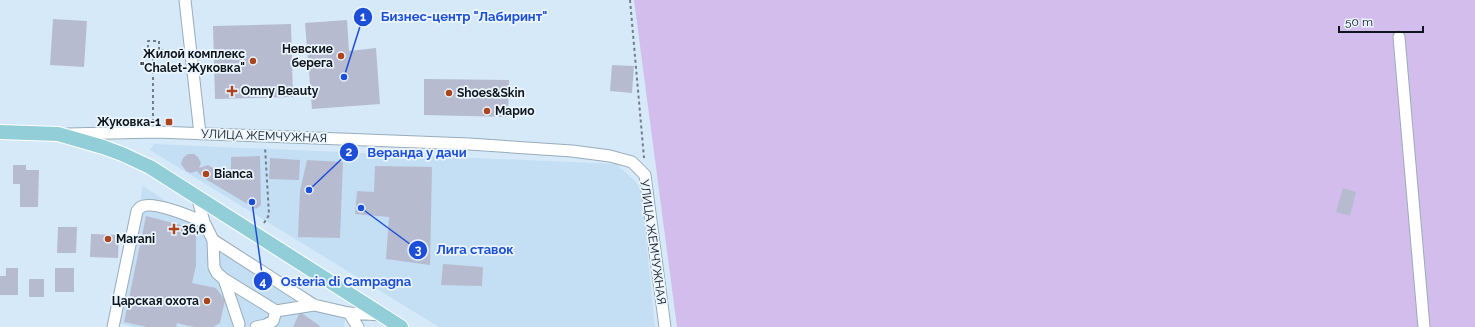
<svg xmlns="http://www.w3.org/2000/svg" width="1475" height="327" font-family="Raleway,sans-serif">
<rect width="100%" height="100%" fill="#d6e9f9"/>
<!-- built -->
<path fill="#c4def3" d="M154,144L616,164L635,181L641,190L655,327H439L150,150Z
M143,186L345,318L344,327H135L117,323Z"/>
<!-- green -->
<path fill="#d2bded" d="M634,0H1475V327H677Z"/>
<!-- building -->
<path fill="#b6bbd0" d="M53,19L87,21L84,67L50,65Z
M347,20L349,51L376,48L380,104L312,109L305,23Z
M291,24L293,97L215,99L213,26Z
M612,65L634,66L632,93L610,91Z
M424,79L509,80L508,117L424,115Z
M188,154H194L198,157L201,163L199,168L208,165L231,179V157L260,156L261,205L256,209L202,177L197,171L191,173L186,171L181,164L183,158Z
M270,158L300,160L299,180L269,179Z
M307,160L343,162L340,238L298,237L300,191Z
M13,165H26V170H39L38,207H20V184H13Z
M375,166L432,167L430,265L386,259L389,217L355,214L357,191L374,192Z
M1343,188L1356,192L1350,216L1336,212Z
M146,216L188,227L196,235V266L192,283L216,288L225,300L220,323L213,327H194L177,323L176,327H147L124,322Z
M58,227H77L76,253H57Z
M91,234L119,235L118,258L90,257Z
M443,264L483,267L482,286L441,285Z
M6,268H18V295H0V276H6Z
M55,268H74V292H55Z
M29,279H44V297H29Z
M300,312L320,326L319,327H293Z"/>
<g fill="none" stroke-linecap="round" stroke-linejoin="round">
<defs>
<path id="minor" d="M185,0L200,134
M1399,37L1424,327
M68,134L156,132L264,136L469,144L572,151L610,156L632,162L645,175L665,327
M197,196L204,222L213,240L314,305L349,313L382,315
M213,240L214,267L217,273L224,279L239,324
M224,279L276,311
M349,313L358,327
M113,327L137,211C138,210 139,208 141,207C152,200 192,217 204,222
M256,327L266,325L273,321L276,311L314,305"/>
<path id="major" d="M0,132L58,134L103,147L122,154L150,167L401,327"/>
</defs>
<!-- minor casing -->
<use href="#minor" stroke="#99acba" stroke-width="13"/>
<!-- major casing -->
<use href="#major" stroke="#fff" stroke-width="16"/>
<!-- path -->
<path stroke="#717e88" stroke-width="2" stroke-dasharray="3 3" stroke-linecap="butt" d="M630,0L644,158
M159,50V41H148V50H168L169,55H180
M153,122V50
M264,223L269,215L265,147"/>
<!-- minor -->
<use href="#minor" stroke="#fff" stroke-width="11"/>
<!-- major -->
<use href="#major" stroke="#91ced8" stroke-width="14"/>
</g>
<!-- markers -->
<g fill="#ac451c" stroke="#eaf5ff" stroke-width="1.5">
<circle cx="341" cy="56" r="4"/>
<circle cx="253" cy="61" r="4"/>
<path d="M230 85h4v4h4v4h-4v4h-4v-4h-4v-4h4z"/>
<circle cx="449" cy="93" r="4"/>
<circle cx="487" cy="111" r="4"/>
<rect x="165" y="118" width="8" height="8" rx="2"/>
<circle cx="206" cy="174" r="4"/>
<path d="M172 223h4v4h4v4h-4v4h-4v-4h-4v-4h4z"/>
<circle cx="108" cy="239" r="4"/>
<circle cx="207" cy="301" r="4"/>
</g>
<g text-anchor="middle" stroke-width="3.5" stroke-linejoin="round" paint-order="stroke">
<!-- poi labels -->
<g font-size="12" font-weight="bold" fill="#0f161b" stroke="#eaf5ff" text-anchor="start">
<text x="333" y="53" text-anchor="end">Невские<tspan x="333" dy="14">берега</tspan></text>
<text x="245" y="58" text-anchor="end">Жилой комплекс<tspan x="245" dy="14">"Chalet-Жуковка"</tspan></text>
<text x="241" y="95">Omny Beauty</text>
<text x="457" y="97">Shoes&amp;Skin</text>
<text x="495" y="115">Марио</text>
<text x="161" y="126" text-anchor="end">Жуковка-1</text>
<text x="214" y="178">Bianca</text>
<text x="182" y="233">36,6</text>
<text x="116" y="243">Marani</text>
<text x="199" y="305" text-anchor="end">Царская охота</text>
</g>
<!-- street labels -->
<g font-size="12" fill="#0f161b" stroke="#eaf5ff">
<text transform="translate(264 136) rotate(2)" y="4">УЛИЦА ЖЕМЧУЖНАЯ</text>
<text transform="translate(653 242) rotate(82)" y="4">УЛИЦА ЖЕМЧУЖНАЯ</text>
</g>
</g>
<!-- callouts -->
<path fill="none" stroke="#1d4ed8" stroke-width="1.5" d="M344 77L363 17M309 190L349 152M361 208L418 250M252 202L263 281"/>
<g fill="#1d4ed8" stroke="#eaf5ff" stroke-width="1.5">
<circle cx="344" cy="77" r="4"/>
<circle cx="309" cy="190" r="4"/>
<circle cx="361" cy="208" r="4"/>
<circle cx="252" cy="202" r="4"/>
<circle cx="363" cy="17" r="10"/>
<circle cx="349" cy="152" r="10"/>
<circle cx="418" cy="250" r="10"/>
<circle cx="263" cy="281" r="10"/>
</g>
<g font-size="12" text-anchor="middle" font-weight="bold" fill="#fff">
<text x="363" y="21">1</text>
<text x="349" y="156">2</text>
<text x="418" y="254">3</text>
<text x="263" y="286">4</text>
</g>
<g font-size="13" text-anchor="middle" font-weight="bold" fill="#1d4ed8" stroke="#eaf5ff" stroke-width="3.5" stroke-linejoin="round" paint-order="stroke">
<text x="464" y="21">Бизнес-центр "Лабиринт"</text>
<text x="417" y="157">Веранда у дачи</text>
<text x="475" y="254">Лига ставок</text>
<text x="346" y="286">Osteria di Campagna</text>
</g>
<!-- scale -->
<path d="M1339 26v6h84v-6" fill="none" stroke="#0f161b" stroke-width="2"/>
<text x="1345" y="26" font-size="12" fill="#0f161b" stroke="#eaf5ff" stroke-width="3" paint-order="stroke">50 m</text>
</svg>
